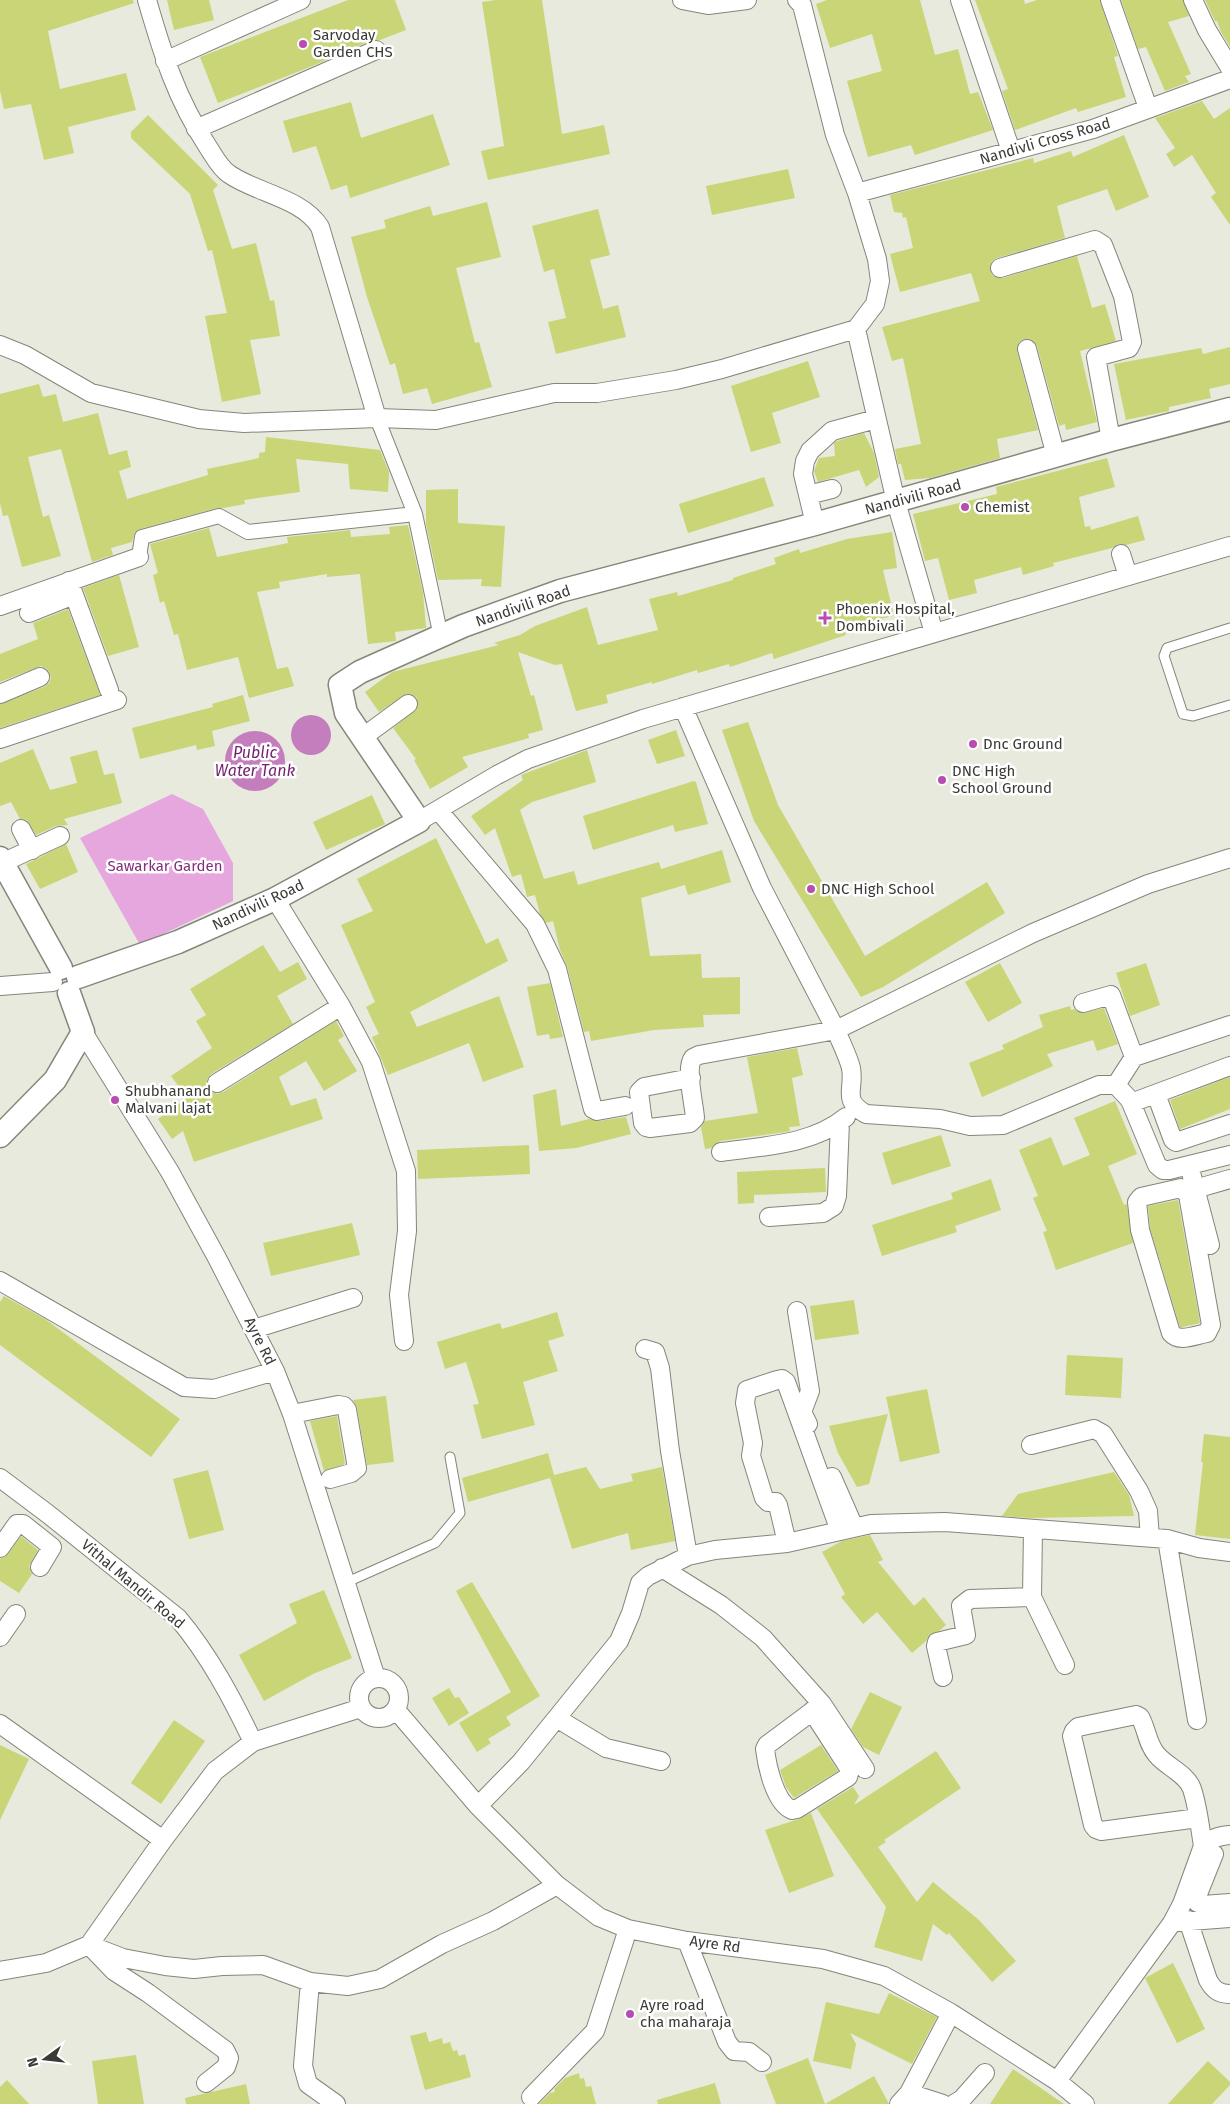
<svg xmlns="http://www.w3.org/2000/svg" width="1230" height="2104" font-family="'Fira Sans',sans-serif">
<rect width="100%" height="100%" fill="#e7eadd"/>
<!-- green -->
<path fill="#e6a7df" d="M172,794L203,809L233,863V901L140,945L80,838Z"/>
<!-- water -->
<path fill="#c47ebd" d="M291 735a20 20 0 1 1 40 0a20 20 0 1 1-40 0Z
M225 761a30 30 0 1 1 60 0a30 30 0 1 1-60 0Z"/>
<!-- building -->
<path fill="#c9d576" d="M0,0H133L134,3L48,31L60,89L126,73L136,110L68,127L74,153L44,160L31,104L4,109L0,91Z
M167,0H209L214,20L174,30Z
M348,0H395L406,30L380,40H372L310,67L218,103L200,57Z
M495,0H542L562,134L604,125L610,154L488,180L481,151L504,146L482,2Z
M827,0H920L935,55L958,49L970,94L978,92L993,130L915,155L911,145L868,157L847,81L882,71L872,34L830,48L816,4Z
M975,0H1024L1025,4L1037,0H1100L1118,56L1114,57L1126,97L1078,112L1076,108L1015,130L1002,91L1008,89Z
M1121,0H1183L1189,16L1168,22L1191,74L1185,76L1189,82L1165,91L1146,47L1138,49Z
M1205,0H1230V47L1221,32L1217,21H1215Z
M1202,101L1214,119L1230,108V225L1211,197L1216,193L1192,155L1174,167L1166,154L1175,148L1155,118Z
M351,102L361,138L433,114L450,165L350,198L347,185L331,190L316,146L293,153L283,121Z
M148,115L218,185L213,190L232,249L256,243L270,301L274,300L280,336L250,340L261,394L222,402L205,316L227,313L212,250L208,251L190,194L131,138V132Z
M1124,135L1149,197L1116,211L1107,189L1057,206L1065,238L997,258L992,261L990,266L992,275L1003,278L1077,256L1092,308L1105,304L1116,341L1080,351L1097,422L1066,430L1065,424L1059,426L1037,346L1030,339H1024L1019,342L1017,351L1038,430L997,439L1000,458L930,478L905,480L901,464H898L895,449L921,444L903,358L892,361L882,327L980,301L971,273L900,292L890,254L913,248L906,217L903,218L902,213L894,212L890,195L1033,158L1034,163L1071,151L1073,157Z
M788,169L795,198L712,215L706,186Z
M487,202L501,257L456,268L475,343L479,342L492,387L432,404L427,388L403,394L395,363L390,365L367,297L351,237L386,228L384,220L430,206L433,216Z
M598,209L610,255L590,260L603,309L618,305L626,337L556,354L548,322L566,318L554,269L544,272L532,226Z
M1230,347V384L1209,389L1211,398L1169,407V411L1126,420L1114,364L1201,348L1203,354Z
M808,361L820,397L772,413L781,443L751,452L731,386Z
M39,384L43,397L56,394L63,422L98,413L109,455L127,450L131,467L119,471L127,499L208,475L207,469L259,458V453L265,452L266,437L380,450L389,472L388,492L350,489L348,464L296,459L300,492L244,500L245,504L223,508H217L140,529L135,532L132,542L111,548L113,555L92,562L61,449L28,457L43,517L49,515L61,556L22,567L8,515L3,516L0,503V394Z
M864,433L874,453L879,477L866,487L859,470L818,482L814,471L819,458L835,456L834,443L837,441Z
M1107,458L1115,487L1079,497L1085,527L1090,526L1091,530L1138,516L1145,540L1126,545L1118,544L1112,548L1053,563L1054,566L1023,575L1021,567L974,580L977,593L949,600L938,558L925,561L913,514L997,494L996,487Z
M764,477L774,506L688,533L679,504Z
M458,489V523L505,526L501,587L481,586L482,579L438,580L426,524V490Z
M408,525L423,593L426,628L395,632L396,641L368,644L360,574L327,577V574L279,582L280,588L257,592L277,669L288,667L294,686L249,698L238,657L187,670L178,634L174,635L164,601L160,603L153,575L158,573L150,544L209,528L217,557L288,543L287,537L350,530L351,537L390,534L389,527Z
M892,532L897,568L883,570L894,616L843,627L846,635L774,659L772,653L730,667L729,664L698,673L697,670L652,684V682L606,695L608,703L576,711L562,664L555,665L518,652L531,696L534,695L543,730L528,734L529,738L462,757L468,767L430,789L414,760L416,759L393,728L417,709V698L413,695L406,694L379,712L365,692L392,672L499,645L494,643L520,635L535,626L587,607L598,645L658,630L649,599L677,592L678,596L733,580V578L776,564L774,558L799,549L800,553L847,539Z
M119,575L139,647L108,656L83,588Z
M68,609L100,695L0,728V704L44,687L49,683L51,678L47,669L41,666L0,682V654L38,639L33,623Z
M243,695L250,721L212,731L215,746L197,750L196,745L140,759L132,728L213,707L212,704Z
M748,722L778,805L865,956L987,882L1005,913L883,987L861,997L754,821L722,730Z
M676,730L685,756L657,764L648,740Z
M33,749L50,790L77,783L70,757L97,750L104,775L114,773L122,803L64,819L68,825L56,826L36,835L27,820L20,819L11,802L0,806V763Z
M587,750L596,782L532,802L520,810L544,879L574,871L578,885L659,862L661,869L722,850L731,882L688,895L685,885L641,898L650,956L701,954L702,978L740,977V1014L703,1015L704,1027L654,1030L591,1041L589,1031L584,1032L567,966L560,950L553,921L546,923L540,914L535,895L527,897L521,874L512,877L495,828L485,835L471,816L523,780L521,775Z
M694,781L696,782L708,824L675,832L673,825L593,850L583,816Z
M372,795L385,824L326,850L313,822Z
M436,838L486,944L498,938L508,961L410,1012L417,1027L499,996L524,1067L483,1082L469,1043L388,1075L372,1037L379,1034L366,1007L375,1002L341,925L373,911L357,879Z
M66,844L78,872L40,889L26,864Z
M263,945L280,972L298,962L307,979L277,996L293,1024L211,1074L206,1083L208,1089L217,1094L223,1092L336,1021L344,1036L338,1040L357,1071L324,1091L306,1061L279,1077L291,1106L316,1098L323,1119L194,1162L183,1131L172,1139L158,1119L187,1098L171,1076L212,1048L196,1021L206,1015L190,989Z
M1000,963L1022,1003L988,1022L965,982Z
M1146,963L1160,1005L1130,1016L1116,973Z
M550,983L563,1037L550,1039L549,1034L537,1036L527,987Z
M1070,1006L1071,1010L1074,1009L1081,1013L1104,1008L1118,1044L1097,1051L1093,1040L1047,1054L1053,1066L982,1097L969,1063L1004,1049L1002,1045L1043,1027L1039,1015Z
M797,1048L803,1075L792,1078L800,1126L789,1127L790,1131L785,1132L720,1141L711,1148L705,1149L701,1127L705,1121L758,1113L747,1057Z
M1230,1077V1109L1180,1129L1170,1100Z
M556,1089L561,1126L589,1119L599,1121L626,1117L631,1134L576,1148L539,1151L533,1095Z
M1115,1101L1137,1154L1108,1166L1124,1205L1127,1204L1133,1243L1056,1270L1043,1232L1047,1231L1033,1198L1038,1196L1019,1150L1051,1137L1063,1166L1090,1155L1074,1118Z
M941,1135L951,1166L892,1185L882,1153Z
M529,1145L530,1174L418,1179L417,1150Z
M825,1168L826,1192L754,1195V1203L738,1204L737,1172Z
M991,1179L1001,1210L955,1226L957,1232L882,1256L872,1225L953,1199L951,1193Z
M1178,1200L1200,1323L1183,1327H1180L1150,1228L1148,1206Z
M352,1223L360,1255L271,1276L263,1243Z
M4,1296L45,1319L180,1419L151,1457L0,1345V1302Z
M854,1300L859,1334L815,1340L810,1306Z
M557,1312L564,1336L548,1341L558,1371L523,1382L535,1425L482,1439L473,1405L479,1404L466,1362L445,1369L437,1342L500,1323L502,1329Z
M1067,1355L1123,1358L1121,1398L1065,1395Z
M927,1389L940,1453L900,1462L886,1397Z
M386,1396L394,1462L367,1465L357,1408L353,1400Z
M888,1414L869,1484L857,1487L838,1453L829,1426Z
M337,1416L345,1464L324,1471L310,1421Z
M1204,1434L1230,1437V1539L1195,1535L1203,1462H1201Z
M548,1453L554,1475L586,1467L600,1489L633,1481L631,1474L662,1467L675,1541L631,1550L628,1533L572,1549L550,1478L468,1502L462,1478Z
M208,1470L224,1530L189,1539L173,1479Z
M1114,1472L1129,1495L1134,1516L1031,1518L1002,1516L1018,1494Z
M870,1535L883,1560L878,1562L914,1606L924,1597L946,1625L939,1631L930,1634L926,1641L912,1653L877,1612L863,1624L841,1597L845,1594L822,1552L842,1541Z
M21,1536L38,1550L29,1566L32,1574L19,1593L0,1581V1559L8,1554Z
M472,1582L540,1696L506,1717L511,1725L488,1739L491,1743L477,1752L459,1723L511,1692L456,1591Z
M324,1590L352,1658L313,1674L264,1701L239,1655L297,1623L289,1604Z
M449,1688L455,1698L459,1697L469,1713L449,1726L432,1698Z
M870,1692L902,1707L879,1755L863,1747L851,1729Z
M174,1720L205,1741L161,1804L131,1783Z
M0,1745L29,1759L0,1820Z
M821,1745L838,1771L794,1798L786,1787L780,1770Z
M936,1751L961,1788L884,1840L886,1842L878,1847L917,1902L933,1882L979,1920L1016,1961L992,1982L949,1933L947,1935L933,1924L922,1961L874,1947L886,1907L817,1809L853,1787L859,1796L854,1805Z
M811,1813L834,1876L789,1893L765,1830L799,1819Z
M1173,1963L1205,2029L1177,2043L1145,1978Z
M889,1993L937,2017L912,2064L850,2033L856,2044L851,2069L813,2061L826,2002L879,2014Z
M426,2032L429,2042L442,2038L443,2044L450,2042L453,2051L457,2050L459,2056L465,2054L471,2077L425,2090L410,2036Z
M136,2055L144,2104H98L92,2061Z
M808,2058L825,2104H776L765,2075Z
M1208,2061L1230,2082V2085L1212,2104H1168Z
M1013,2069L1064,2104H990Z
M579,2073L580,2079L584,2078L586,2087L591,2086L596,2104H539L550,2093L555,2092L554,2089L565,2078Z
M874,2076L889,2104H825Z
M7,2080L29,2104H0V2087Z
M715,2083L721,2104H658L657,2100Z
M246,2084L250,2104H186L185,2098Z"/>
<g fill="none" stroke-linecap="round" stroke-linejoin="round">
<defs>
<path id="service" d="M1230,628L1167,648L1164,656L1183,714L1193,716L1230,705
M345,1583L435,1543L460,1513L450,1457"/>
<path id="pedestrian" d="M377,418L415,514
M139,557L142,537L219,516L248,532L415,514L441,637"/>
<path id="minor" d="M147,0C163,55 176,98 208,147C214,156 220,168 229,174C256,193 302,198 320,227L377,418
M682,0L708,5L747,0
M797,0L802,5L835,135L857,193L877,259L880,281L875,304L856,329L896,502L934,633
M960,0L1011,151
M1110,0L1148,108
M1193,0L1207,30L1230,68
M165,61L301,0
M196,129L376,50
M857,193L1093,129L1230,79
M1000,268L1095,240L1103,245L1123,296L1132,342L1129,348L1096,357L1111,440
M0,345L25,355L91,393L199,419L244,423L377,418L436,420L554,393H597L676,380L722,369L856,329
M1027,349L1056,456
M808,495L832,489
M815,524L803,474L805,461L810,451L832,431L876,419
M1121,554L1128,576
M69,581L109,690
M0,606L139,557
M29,613L74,595
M0,694L40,677
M683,707L762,888L836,1030L1033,933L1148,884L1230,858
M363,737L408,704
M0,739L117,700
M438,810L535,924L557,969L593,1109L597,1111L625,1106
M419,821L497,775L528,759L643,719L1230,546
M21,829L32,850
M2,863L60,836
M275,899L341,1006L371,1062L406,1171L407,1231L399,1295L404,1341
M0,986L53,982
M1083,1003L1111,995L1134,1057
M83,1032L170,1172L217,1258L275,1371L292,1414L376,1678
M691,1078L644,1087L639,1092L643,1123L646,1127L650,1128L690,1123L695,1118C694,1103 685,1069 693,1058L699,1055L836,1030C841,1043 848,1056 851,1068C855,1090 841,1100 866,1114L940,1119L970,1126L1003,1125L1099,1085H1116L1130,1100L1157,1165L1163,1170H1169L1230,1155
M217,1083L341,1006
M1116,1085L1134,1057L1230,1025
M1156,1094L1173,1140L1176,1142L1230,1124
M1131,1103L1230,1066
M721,1152C764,1146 812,1145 846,1117
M1189,1165L1210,1245
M1181,1188L1188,1195L1211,1325L1207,1333C1196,1335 1179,1343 1171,1333L1140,1230L1137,1202L1141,1197Z
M1195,1189L1230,1179
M769,1217L823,1213L834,1206L837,1196L840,1122
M0,1281L184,1387L214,1389L275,1371
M797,1311L810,1391L802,1412L808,1424
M254,1329L353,1298
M645,1349L655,1352L660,1368L670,1451L688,1556
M292,1414L338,1405L344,1406L347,1410L357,1468L351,1473L330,1479
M1031,1445L1094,1429L1103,1434L1139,1491L1148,1511L1150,1538
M832,1477L854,1527
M0,1478L48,1514L178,1618C209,1655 232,1698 253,1742
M1033,1529L1032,1597L1065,1665
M1167,1539L1197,1720
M787,1543L778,1505L776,1502H768L764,1498L751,1456L753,1443L745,1403L747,1390L777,1380L782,1379L786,1382L840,1531
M0,1548L17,1524H23L52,1547L40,1567
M662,1568L721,1605L763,1638L822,1704L865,1769
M0,1637L16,1614
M943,1677L936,1646L937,1642L966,1635L961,1606L970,1599L1032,1597
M359 1698a20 20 0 1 1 40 0a20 20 0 1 1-40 0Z
M396,1710L478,1806L557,1885L599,1917L628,1929L687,1941L823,1959L884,1976L951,2013L1057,2081L1085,2104
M812,1711L850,1770L848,1777L797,1809L792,1810C775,1803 767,1766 765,1749L767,1745L822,1704
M558,1719L606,1748L661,1761
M0,1724L163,1840
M478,1806L521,1762L619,1641L631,1613L640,1583L648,1576L688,1556L715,1550L787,1543L871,1524L945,1522L1167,1539L1199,1548L1230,1552
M1198,1818L1101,1831L1096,1829L1093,1825L1072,1736L1074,1731L1078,1727L1136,1715L1140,1717C1147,1729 1147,1744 1157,1755C1167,1767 1187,1774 1192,1789C1198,1807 1200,1828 1203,1846
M1214,1854L1198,1894V1903L1203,1905L1230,1903
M1188,1920L1208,1980C1213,1989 1218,1994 1230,1994
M1177,1922L1230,1918
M687,1941L727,2042L734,2051L749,2052L762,2062
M89,1945L123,1958L165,1966L194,1969L222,1966L263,1965L310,1982L348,1986L380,1979L442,1944L493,1921L557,1885
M91,1947L114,1971L148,1993L225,2050L229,2058L226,2067L206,2083
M0,1971L46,1963L89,1945L163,1840L215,1771L253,1742L361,1708
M310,1982L303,2066L308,2084L336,2104
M1057,2081L1172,1923L1182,1904L1203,1846C1211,1838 1219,1836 1230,1835
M909,2093L943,2104
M531,2097L595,2031L628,1929
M899,2104L909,2093L951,2013
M954,2104L962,2099L985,2073"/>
<path id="tertiary" d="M0,858L61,968
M78,977L178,942L275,899L419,821L346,713L340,685L360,672L463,626L560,591L815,524L1111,440L1230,409
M0,1136L55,1080L83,1032L69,993"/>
</defs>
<!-- service casing -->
<use href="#service" stroke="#84867a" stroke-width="11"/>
<!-- pedestrian casing -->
<use href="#pedestrian" stroke="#84867a" stroke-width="16"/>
<!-- minor casing -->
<use href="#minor" stroke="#84867a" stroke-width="20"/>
<!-- tertiary casing -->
<use href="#tertiary" stroke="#84867a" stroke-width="25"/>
<!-- service -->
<use href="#service" stroke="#fff" stroke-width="9"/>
<!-- pedestrian -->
<use href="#pedestrian" stroke="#fff" stroke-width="14"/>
<!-- minor -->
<use href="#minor" stroke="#fff" stroke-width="18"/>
<!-- tertiary -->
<use href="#tertiary" stroke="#fff" stroke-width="22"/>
</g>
<!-- markers -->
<g fill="#b74db0" stroke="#fff" stroke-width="2">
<circle cx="303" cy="44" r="5"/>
<circle cx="965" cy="507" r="5"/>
<path d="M822.5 610.5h5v5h5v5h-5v5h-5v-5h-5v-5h5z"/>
<circle cx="973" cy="744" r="5"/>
<circle cx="942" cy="780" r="5"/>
<circle cx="811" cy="889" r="5"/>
<circle cx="115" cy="1100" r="5"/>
<circle cx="630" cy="2014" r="5"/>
</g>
<g text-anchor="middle" stroke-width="5" stroke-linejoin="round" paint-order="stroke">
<!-- poi labels -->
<g font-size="15" fill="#3a3b36" stroke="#fff" text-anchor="start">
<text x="313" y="40">Sarvoday<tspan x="313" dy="17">Garden CHS</tspan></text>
<text x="975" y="512">Chemist</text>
<text x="836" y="614">Phoenix Hospital,<tspan x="836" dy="17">Dombivali</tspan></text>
<text x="983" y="749">Dnc Ground</text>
<text x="952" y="776">DNC High<tspan x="952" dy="17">School Ground</tspan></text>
<text x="821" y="894">DNC High School</text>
<text x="125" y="1096">Shubhanand<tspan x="125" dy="17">Malvani lajat</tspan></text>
<text x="640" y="2010">Ayre road<tspan x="640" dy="17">cha maharaja</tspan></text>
</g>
<!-- street labels -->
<g font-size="15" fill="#3a3b36" stroke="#fff">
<text transform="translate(1045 141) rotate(-16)" y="5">Nandivli Cross Road</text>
<text transform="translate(913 497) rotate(-15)" y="5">Nandivili Road</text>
<text transform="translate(523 606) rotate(-19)" y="5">Nandivili Road</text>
<text transform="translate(258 905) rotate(-25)" y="5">Nandivili Road</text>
<text transform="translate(260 1341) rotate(63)" y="5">Ayre Rd</text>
<text transform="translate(133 1584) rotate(40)" y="5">Vithal Mandir Road</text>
<text transform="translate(715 1944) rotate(8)" y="5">Ayre Rd</text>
</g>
<!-- park labels -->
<g font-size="15" fill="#832f7e" stroke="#fff">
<text x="165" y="871">Sawarkar Garden</text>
</g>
<!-- water labels -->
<g font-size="16" font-style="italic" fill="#731f6f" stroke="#fff">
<text x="255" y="758">Public<tspan x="255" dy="18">Water Tank</tspan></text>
</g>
</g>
<!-- north arrow -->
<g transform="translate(45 2059) rotate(255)" stroke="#ffffff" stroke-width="4" paint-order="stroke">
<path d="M0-4L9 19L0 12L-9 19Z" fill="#3a3b36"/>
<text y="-8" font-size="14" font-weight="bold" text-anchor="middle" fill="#3a3b36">N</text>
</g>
</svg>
